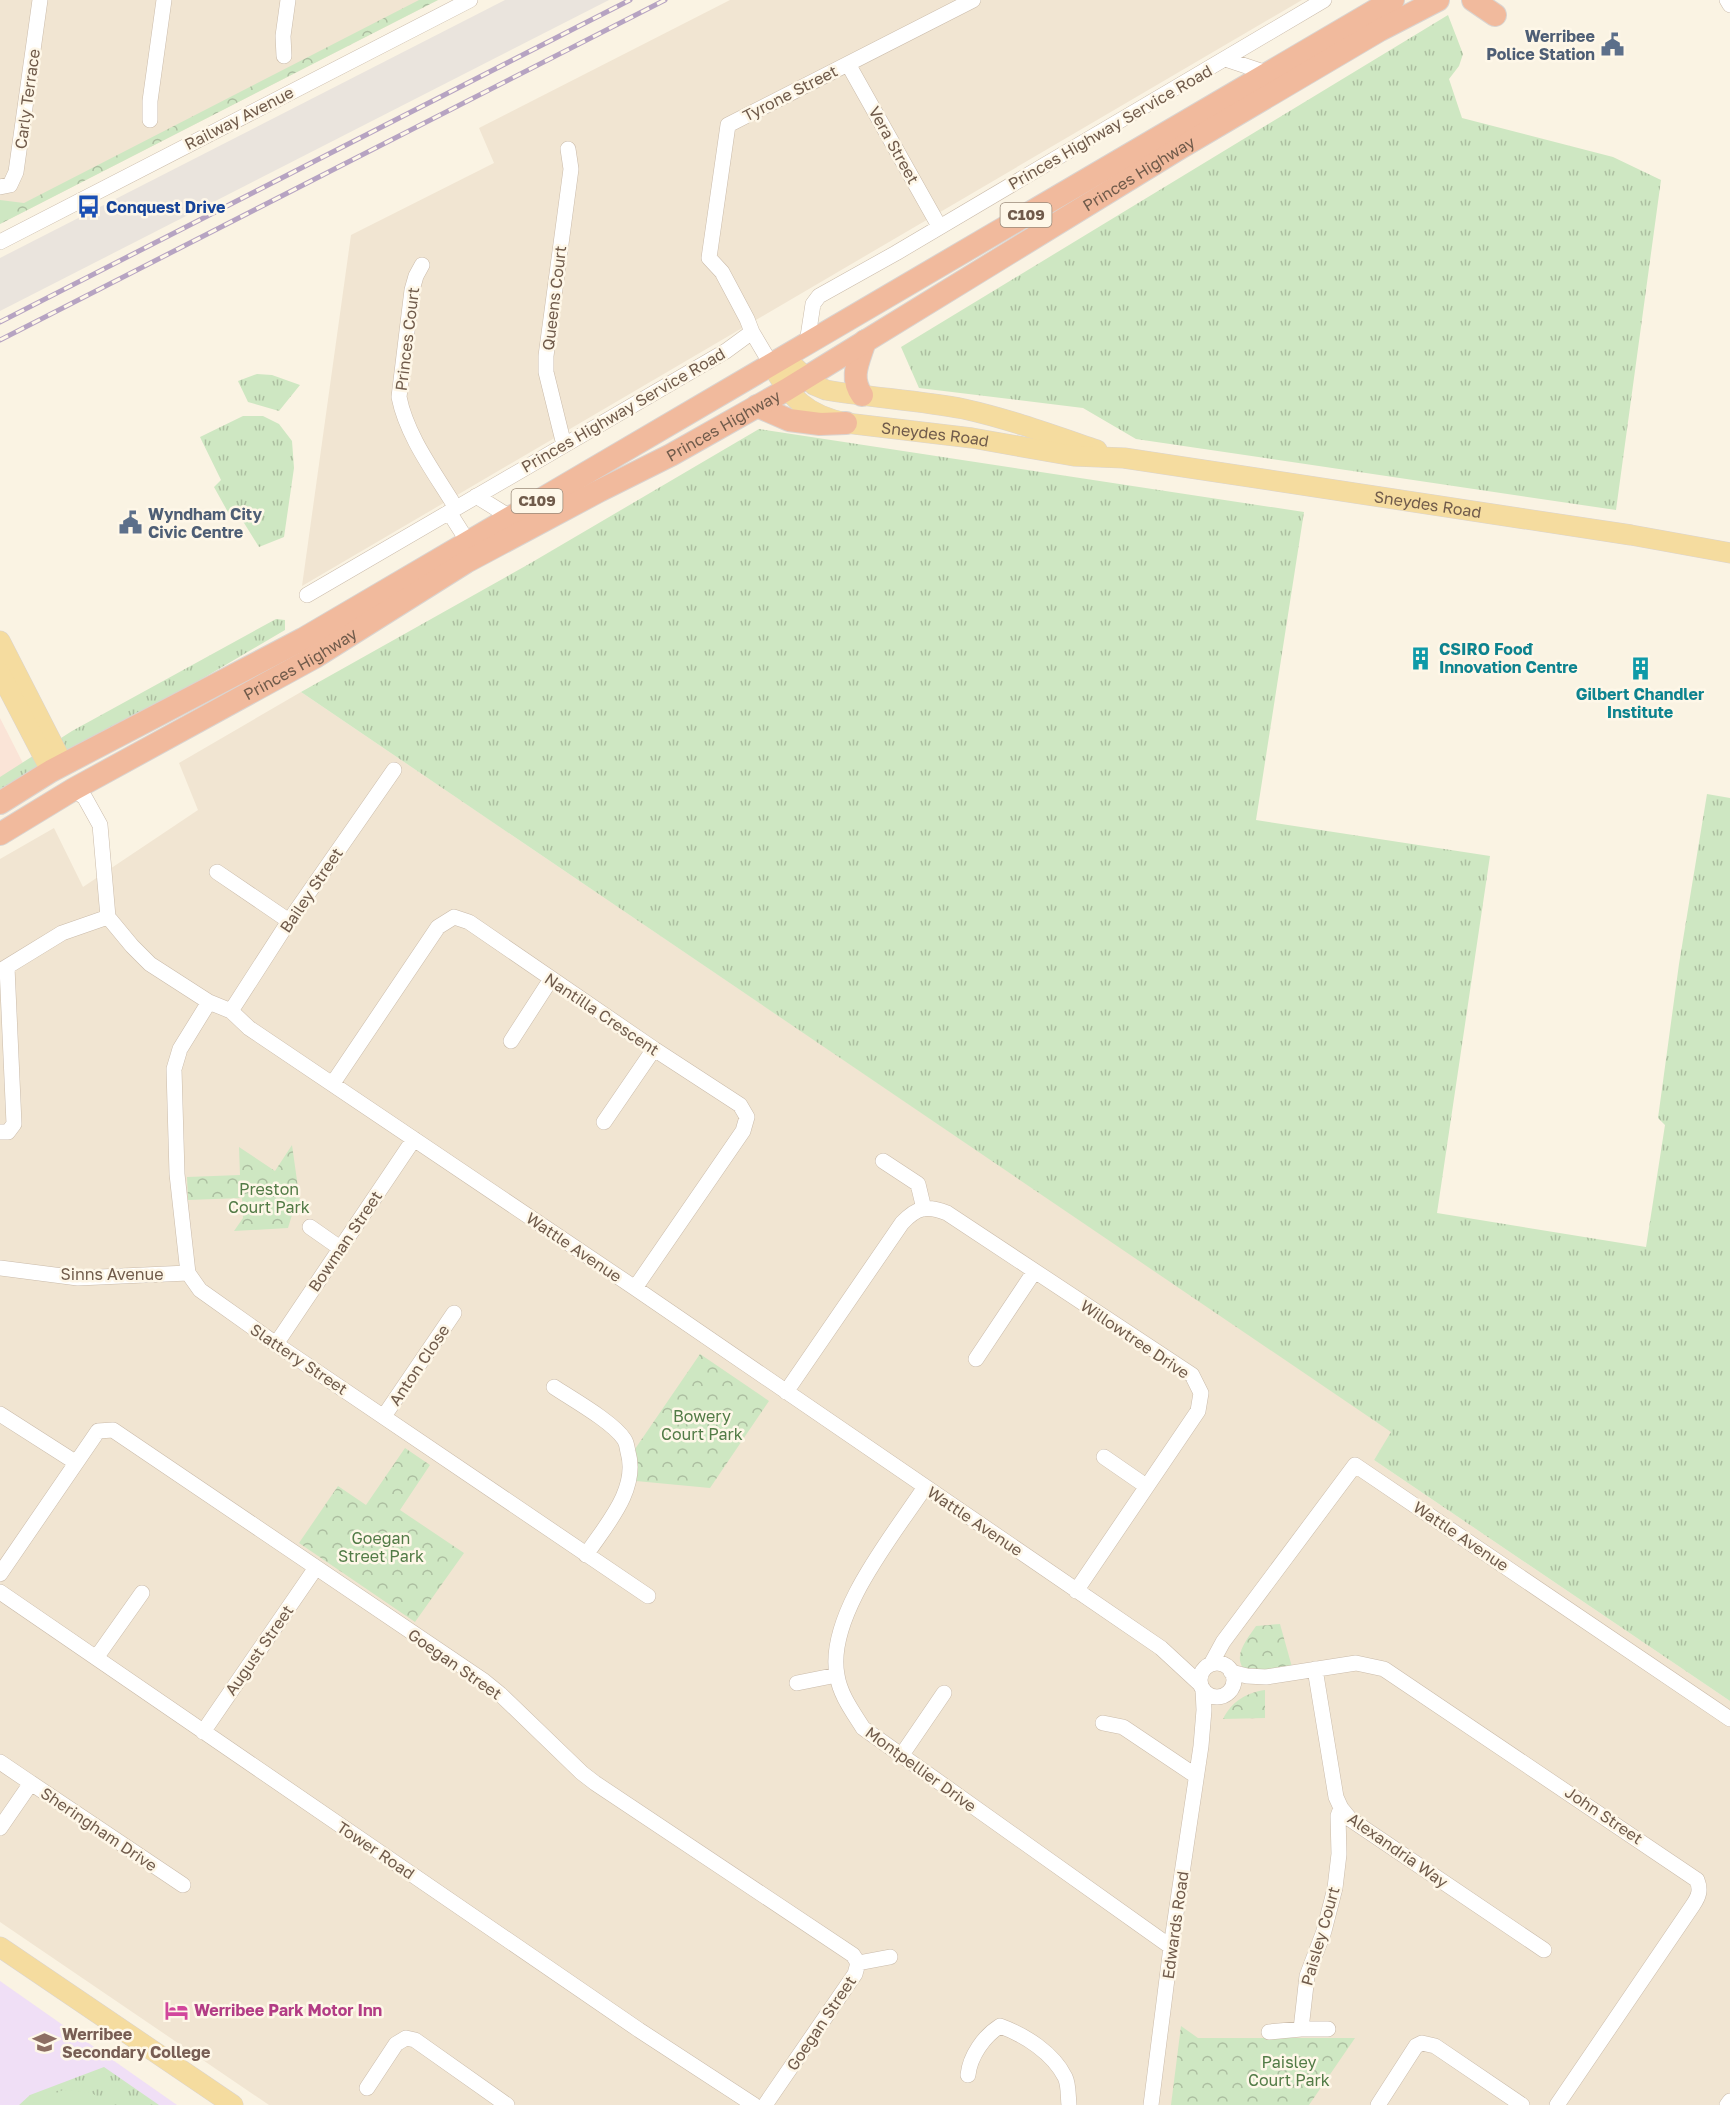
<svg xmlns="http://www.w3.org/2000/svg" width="1730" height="2105" font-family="'Golos Text',sans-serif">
<defs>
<pattern id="grass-tufts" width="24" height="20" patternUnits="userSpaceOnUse" patternTransform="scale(1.5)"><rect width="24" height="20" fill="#cee7c2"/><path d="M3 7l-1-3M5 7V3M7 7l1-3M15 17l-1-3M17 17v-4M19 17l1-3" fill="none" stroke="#acbea0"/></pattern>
<pattern id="forest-crowns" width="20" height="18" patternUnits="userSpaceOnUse" patternTransform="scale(1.5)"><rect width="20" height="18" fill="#cee7c2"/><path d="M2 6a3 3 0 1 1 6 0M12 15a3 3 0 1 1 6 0" fill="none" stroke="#acbea0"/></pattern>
</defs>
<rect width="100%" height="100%" fill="#faf3e3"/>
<!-- residential -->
<path fill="#f1e5d2" d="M0,0H438L0,224Z
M730,0H1302L302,586L351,235L494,163L479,128Z
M301,692L1392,1432L1374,1460L1730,1701V2105H269L0,1922V859L54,828L83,887L198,810L179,763Z"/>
<!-- commercial -->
<path fill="#fae4d7" d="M0,718L30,777L0,795Z"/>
<!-- industrial -->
<path fill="#eae4dd" d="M505,0H609L0,311V258Z"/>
<!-- education -->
<path fill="#f0dff6" d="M0,1981L177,2105H0Z"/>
<!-- grass -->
<path fill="url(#grass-tufts)" d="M1448,15L1463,54L1459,66L1449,79L1462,118L1613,157L1661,180L1616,510L1136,439L1083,408L919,388L901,347Z
M257,374L272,375L300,385L279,411L248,402L238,381Z
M243,416H263L279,424L292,441L294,468L284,537L259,547L236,510L229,514L214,487L221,480L200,437Z
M759,429L1304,512L1256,820L1490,856L1437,1213L1646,1247L1665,1125L1658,1118L1679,964L1707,794L1730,798V1701L1374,1460L1391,1432L301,692L529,564Z
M276,619L285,620V630L0,798V777L72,731Z
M104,2067L159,2105H19L30,2095Z"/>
<!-- forest -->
<path fill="url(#forest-crowns)" d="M419,0H438L0,224V200L24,203Z
M292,1145L301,1209L292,1215L288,1228L234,1231L243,1218L242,1198L188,1200L187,1177L240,1175L239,1147L275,1171Z
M700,1354L769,1401L710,1488L636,1481L638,1466L635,1449Z
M405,1448L430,1465L400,1510L464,1553L415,1622L299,1543L338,1486L366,1505Z
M1280,1624L1292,1667L1258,1673L1243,1668C1233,1654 1249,1637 1256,1626Z
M1265,1690V1718L1223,1719C1232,1701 1246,1693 1265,1690Z
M1181,2026L1198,2038H1355L1309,2105H1171Z"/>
<!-- pitch -->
<path fill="#cee7c2" d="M63,2090L92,2093L109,2105H29Z"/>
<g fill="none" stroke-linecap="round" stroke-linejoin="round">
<defs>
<path id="minor" d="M1727,0L1730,5
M284,56L283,36L288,0
M1225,59L1267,73
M848,64L939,226
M150,120V101L164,0
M0,187L10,185L16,172L40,0
M0,242L470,0
M422,265L416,276L412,290L399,397C407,437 435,473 456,508
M807,343L813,304L819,296L896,253L1324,0
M771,364L752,332L747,319L722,272L709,258L728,125L973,0
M564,445L546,372V356L571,169L568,149
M476,496L510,517
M449,512L468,542
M307,595L726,351L752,332
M74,789L85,798L100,825L108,917L132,946L150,964L209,1002L231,1011L249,1028L635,1288L1161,1648L1200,1684
M217,872L289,921
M0,971L62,933L108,917
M209,1002L180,1049L174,1069L177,1174L188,1273L200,1290L276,1344L648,1596
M231,1011L289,921L394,770
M511,1041L551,979
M333,1083L438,927L454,917L469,922L654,1049L740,1105L747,1117L743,1131L635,1288
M604,1122L654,1049
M0,1132H8L14,1124L7,967
M883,1161L918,1184L924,1209
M310,1227L340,1248
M0,1268L78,1278L188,1273
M276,1344L414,1139
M976,1359L1034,1272
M554,1387C572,1399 613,1422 624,1439C627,1443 627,1448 628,1452C639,1490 605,1526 586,1555
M786,1392L902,1223C917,1207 927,1205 947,1213L1192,1375L1201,1393L1198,1411L1076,1591
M0,1414L75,1462
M384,1416L454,1313
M1104,1457L1146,1486
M925,1487C894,1534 826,1616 837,1675C840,1695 853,1712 863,1728L1171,1947
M0,1574L98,1431L113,1430L484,1681L500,1694L582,1773L595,1783L853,1955L858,1963L855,1974L765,2105
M0,1592L639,2030L754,2105
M96,1658L142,1593
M1200 1680a17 17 0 1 1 34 0a17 17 0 1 1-34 0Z
M1211,1664L1223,1642L1355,1465L1730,1719
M1315,1669L1336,1797L1341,1808L1350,1819L1544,1950
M1231,1672L1247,1676L1266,1677L1356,1663L1384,1669L1697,1880C1701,1890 1699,1896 1693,1905L1557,2105
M797,1683L837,1675
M1103,1723L1123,1727L1196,1776
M203,1732L315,1569
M901,1756L944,1693
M0,1762L31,1783
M0,1828L31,1783L183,1885
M858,1963L890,1957
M1301,2029L1307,1976L1324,1931L1335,1888L1339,1854L1338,1816L1341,1808
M1269,2032L1301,2029H1328
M968,2075C970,2056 984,2036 1000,2026C1025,2035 1053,2053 1065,2077C1069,2085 1068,2097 1069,2105
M367,2088L396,2044L406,2038L415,2040L507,2105
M1151,2105L1171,1947L1201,1746L1204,1710L1203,1689
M1378,2105L1416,2046L1422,2043L1435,2046L1522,2105
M1727,2105L1730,2101"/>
<g id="major">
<path d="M784,357L814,385L826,390C872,398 918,400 964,409C1009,419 1053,435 1097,450"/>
<path id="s1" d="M771,364C791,398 806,415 846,423L972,438L1074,456L1124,458L1631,535L1730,553"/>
<path d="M0,641L63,764"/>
<path d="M0,673L51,771"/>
<path d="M0,1947L233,2105"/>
</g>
<g id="highway">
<path d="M1473,0L1495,15"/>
<path d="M862,395C849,377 859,361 865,341"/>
<path d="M757,406L789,420L820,424L846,423"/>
<path d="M0,803L51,771L303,639L1393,0"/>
<path id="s2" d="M0,834L74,789L315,657L466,562L599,491L671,455L786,390L1180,148L1380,30L1438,0"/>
</g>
</defs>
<!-- minor casing -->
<use href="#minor" stroke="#cabbaa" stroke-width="16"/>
<!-- major casing -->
<use href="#major" stroke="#dad4d0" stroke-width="21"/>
<!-- highway casing -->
<use href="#highway" stroke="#dad4d0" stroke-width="24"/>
<!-- minor -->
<use href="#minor" stroke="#fff" stroke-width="15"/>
<!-- major -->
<use href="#major" stroke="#f5dc9f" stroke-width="20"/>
<!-- highway -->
<use href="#highway" stroke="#f1ba9d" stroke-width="22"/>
<defs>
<path id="rail" d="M0,322L630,0
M0,340L665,0"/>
</defs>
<!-- rail casing -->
<use href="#rail" stroke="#b6a3c2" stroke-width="5"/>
<!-- rail -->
<use href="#rail" stroke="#fef7e8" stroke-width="3" stroke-dasharray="9" stroke-linecap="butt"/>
</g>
<!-- icons -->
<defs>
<symbol id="civic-bare" viewBox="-9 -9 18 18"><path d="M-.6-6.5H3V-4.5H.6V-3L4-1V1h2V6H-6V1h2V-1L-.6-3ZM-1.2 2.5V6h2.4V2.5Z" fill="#5c6f8a" stroke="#fef7e8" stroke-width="2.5" paint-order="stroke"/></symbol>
<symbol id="bus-bare" viewBox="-9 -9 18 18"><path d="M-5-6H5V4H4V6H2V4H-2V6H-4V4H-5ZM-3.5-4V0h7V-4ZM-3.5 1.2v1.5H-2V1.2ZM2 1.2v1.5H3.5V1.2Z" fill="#1a4fb4" stroke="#fef7e8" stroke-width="2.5" paint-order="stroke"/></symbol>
<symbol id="building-bare" viewBox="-9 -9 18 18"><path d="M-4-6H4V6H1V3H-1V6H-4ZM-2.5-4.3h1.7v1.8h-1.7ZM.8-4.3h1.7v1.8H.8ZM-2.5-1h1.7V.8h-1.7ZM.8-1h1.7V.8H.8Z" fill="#0f9aa8" stroke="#fef7e8" stroke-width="2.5" paint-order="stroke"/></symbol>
<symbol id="hotel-bare" viewBox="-9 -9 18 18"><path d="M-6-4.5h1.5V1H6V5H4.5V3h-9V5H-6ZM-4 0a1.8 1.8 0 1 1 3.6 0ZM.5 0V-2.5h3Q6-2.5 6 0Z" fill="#d1479c" stroke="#fef7e8" stroke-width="2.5" paint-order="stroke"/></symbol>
<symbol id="school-bare" viewBox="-9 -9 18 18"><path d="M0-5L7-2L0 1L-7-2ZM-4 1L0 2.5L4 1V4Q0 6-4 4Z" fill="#8d6e63" stroke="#fef7e8" stroke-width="2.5" paint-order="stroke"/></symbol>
</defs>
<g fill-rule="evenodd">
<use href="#civic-bare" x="1596" y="28" width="33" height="33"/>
<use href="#bus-bare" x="72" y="190" width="33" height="33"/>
<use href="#civic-bare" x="114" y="506" width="33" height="33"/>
<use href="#building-bare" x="1404" y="642" width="33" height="33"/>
<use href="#building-bare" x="1624" y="652" width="33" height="33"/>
<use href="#hotel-bare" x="160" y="1994" width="33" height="33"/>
<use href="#school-bare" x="28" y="2026" width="33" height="33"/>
</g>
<g text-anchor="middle" stroke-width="5" stroke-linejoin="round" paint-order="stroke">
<!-- shield labels -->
<g fill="#fef7e8" stroke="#9b8a7a" stroke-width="1.5">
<rect x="1000.5" y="203" width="51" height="24" rx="4.5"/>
<rect x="511.5" y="489" width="51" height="24" rx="4.5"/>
</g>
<g font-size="15" font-weight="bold" fill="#705b4b">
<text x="1026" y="220">C109</text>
<text x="537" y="506">C109</text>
</g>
<!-- service labels -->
<g font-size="16" font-weight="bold" fill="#4e5e75" stroke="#fef7e8" text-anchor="end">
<text x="1595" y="42">Werribee<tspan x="1595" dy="18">Police Station</tspan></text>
<text x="148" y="520" text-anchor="start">Wyndham City<tspan x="148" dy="18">Civic Centre</tspan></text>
</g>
<!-- street labels -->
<g font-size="16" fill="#705b4b" stroke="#fef7e8">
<text transform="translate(790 93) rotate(-27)" y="6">Tyrone Street</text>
<text transform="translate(27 99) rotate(-82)" y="6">Carly Terrace</text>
<text transform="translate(239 118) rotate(-27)" y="6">Railway Avenue</text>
<text transform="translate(1110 127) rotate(-30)" y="6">Princes Highway Service Road</text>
<text transform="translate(894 145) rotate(61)" y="6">Vera Street</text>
<text dy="6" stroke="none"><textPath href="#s2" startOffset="1317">Princes Highway</textPath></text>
<text transform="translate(554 298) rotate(-83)" y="6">Queens Court</text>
<text transform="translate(407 339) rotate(-83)" y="6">Princes Court</text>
<text transform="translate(623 410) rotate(-30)" y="6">Princes Highway Service Road</text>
<text dy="6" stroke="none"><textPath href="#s2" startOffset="831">Princes Highway</textPath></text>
<text dy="6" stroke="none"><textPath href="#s1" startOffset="189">Sneydes Road</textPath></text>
<text dy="6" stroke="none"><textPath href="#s1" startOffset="687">Sneydes Road</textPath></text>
<text dy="6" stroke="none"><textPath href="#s2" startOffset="345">Princes Highway</textPath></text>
<text transform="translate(311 890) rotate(-56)" y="6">Bailey Street</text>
<text transform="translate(602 1014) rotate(34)" y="6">Nantilla Crescent</text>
<text transform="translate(345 1241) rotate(-56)" y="6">Bowman Street</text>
<text transform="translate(574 1247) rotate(34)" y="6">Wattle Avenue</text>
<text x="112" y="1280">Sinns Avenue</text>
<text transform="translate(1135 1339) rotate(34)" y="6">Willowtree Drive</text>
<text transform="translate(299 1359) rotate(34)" y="6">Slattery Street</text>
<text transform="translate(419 1365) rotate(-56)" y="6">Anton Close</text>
<text transform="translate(975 1521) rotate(34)" y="6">Wattle Avenue</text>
<text transform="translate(1461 1536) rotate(34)" y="6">Wattle Avenue</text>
<text transform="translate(259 1650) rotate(-55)" y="6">August Street</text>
<text transform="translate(455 1664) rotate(35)" y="6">Goegan Street</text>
<text transform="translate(921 1769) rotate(36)" y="6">Montpellier Drive</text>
<text transform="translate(1604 1815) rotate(34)" y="6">John Street</text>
<text transform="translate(99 1829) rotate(34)" y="6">Sheringham Drive</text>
<text transform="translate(376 1850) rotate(34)" y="6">Tower Road</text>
<text transform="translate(1398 1850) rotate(35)" y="6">Alexandria Way</text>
<text transform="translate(1175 1925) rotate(-82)" y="6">Edwards Road</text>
<text transform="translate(1320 1936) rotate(-74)" y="6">Paisley Court</text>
<text transform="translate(821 2023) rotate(-56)" y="6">Goegan Street</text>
</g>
<!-- transit labels -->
<g font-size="16" font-weight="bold" fill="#164399" stroke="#fef7e8" text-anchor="start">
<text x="106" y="213">Conquest Drive</text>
</g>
<!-- culture labels -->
<g font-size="16" font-weight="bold" fill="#0d838f" stroke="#fef7e8" text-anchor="start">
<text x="1439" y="655">CSIRO Foođ<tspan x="1439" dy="18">Innovation Centre</tspan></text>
<text x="1640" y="700" text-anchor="middle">Gilbert Chandler<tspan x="1640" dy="18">Institute</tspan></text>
</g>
<!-- park labels -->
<g font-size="16" fill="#527b46" stroke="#fef7e8">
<text x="269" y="1195">Preston<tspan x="269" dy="18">Court Park</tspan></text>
<text x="702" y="1422">Bowery<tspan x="702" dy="18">Court Park</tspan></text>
<text x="381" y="1544">Goegan<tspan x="381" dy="18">Street Park</tspan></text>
<text x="1289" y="2068">Paisley<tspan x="1289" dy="18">Court Park</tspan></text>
</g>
<!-- hotel labels -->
<g font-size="16" font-weight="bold" fill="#b23c85" stroke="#fef7e8" text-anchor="start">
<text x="194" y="2016">Werribee Park Motor Inn</text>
</g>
<!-- education labels -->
<g font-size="16" font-weight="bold" fill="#785e54" stroke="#fef7e8" text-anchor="start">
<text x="62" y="2040">Werribee<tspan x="62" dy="18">Secondary College</tspan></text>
</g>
</g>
</svg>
